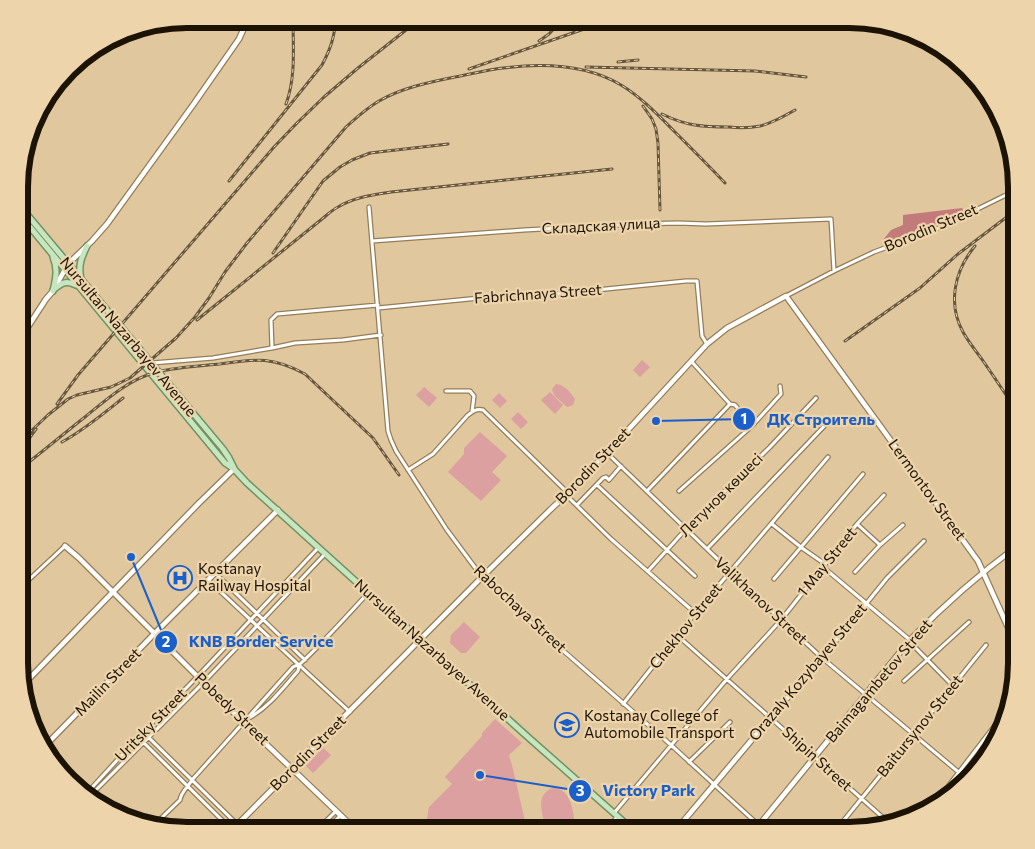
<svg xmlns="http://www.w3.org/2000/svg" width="1035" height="849" font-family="Commissioner,sans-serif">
<rect width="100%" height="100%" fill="#e0c79e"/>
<!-- green -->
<path fill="#dba09f" d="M642,360L650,367L640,377L633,370Z
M556,384C564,384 571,393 575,399L573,405L567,407L554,395L552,389Z
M424,387L437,398L429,407L416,395Z
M550,392L563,405L555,414L541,400Z
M499,393L507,401L500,408L492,400Z
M518,412L528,422L521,429L511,419Z
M480,432L507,456L492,472L501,480L481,501L448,472L464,454V448Z
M464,622L480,637L466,653H461L450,643L451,635Z
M495,719L522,743L509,755L513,769L527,830H425L429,807L452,784L445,777L482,736V733Z
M323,748L331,755L313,773L306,766Z
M552,788C573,788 573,814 576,830H546C543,815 534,796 552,788Z"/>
<!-- forest -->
<path fill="#c27a7a" d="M962,208L964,212L926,229L884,243L883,240L891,230L903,225V215Z"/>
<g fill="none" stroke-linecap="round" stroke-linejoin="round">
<defs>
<path id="street" d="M369,207L388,431L391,440L396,451L447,530L482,577L503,596L527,619L671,745L764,830
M372,241L524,230L636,224L678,223L706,224L831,219L834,271
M786,296L834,271L874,252L939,228L1004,196L1016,191
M378,308L520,294L536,296L686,281H697L702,336L707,344
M272,348L295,343L343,340L381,335
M691,361L730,404L735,405L752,426
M152,363L213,358L272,348L271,320L277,314L378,305
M446,391H470L474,396L472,412
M607,453L781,620L821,657L968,780
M408,470L433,454L467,416C472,412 476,408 483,410L568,493
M597,485L695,576
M647,491L730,404
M679,491L752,426L781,394L780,386
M566,495L611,539L695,613
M577,505L603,478L606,477L609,480L621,466
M772,524L802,548L825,564
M857,524L880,545
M707,549L830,420
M823,567L910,640
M648,571L686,529L770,447L816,398
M855,572L880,545L903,525
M215,573L305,660
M774,579L863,474
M208,580L299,665L350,712
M19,589L65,546
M866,604L887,578L924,541
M678,636L888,822
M909,641L953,686
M904,681L969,622
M623,704L695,613L828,457
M249,718C269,707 283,688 298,671L299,666
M143,732L243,830
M138,737L232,830
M689,762L730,722
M86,794L143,732L198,676L318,548
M91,795L204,682L325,554
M936,802L1006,711
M614,813L727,679L781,620L857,524L884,495
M154,825L180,800C181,792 188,787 192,780L293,667L295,666L299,665C323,643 345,618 368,593
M317,830L336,811
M326,830L341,815
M606,830L617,817
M836,830L986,645"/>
<path id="secondary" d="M20,339L46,299L53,291L68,264L92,241L107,224L193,105L239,39L244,28L245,19
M65,546L79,558L244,723L356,830
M22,686L199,503L234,469
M44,747L154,634L278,510
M49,754L95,799
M59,769L81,790
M232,830L482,577L550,510L566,495L616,443L707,344L727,328L786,296L978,561L1016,645
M676,830L866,604
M755,830L910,640C943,606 978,575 1016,547"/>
<path id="primary" d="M20,206L223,449L229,458L234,468
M20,215L225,463L234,469L247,483L529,738L633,830
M81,279C78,266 81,258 87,246
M53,290C62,283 65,280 76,285
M53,291C56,278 58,269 53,257"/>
</defs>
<!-- street casing -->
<use href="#street" stroke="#947d57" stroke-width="5.5"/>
<!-- secondary casing -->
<use href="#secondary" stroke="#947d57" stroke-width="7"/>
<!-- primary casing -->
<use href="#primary" stroke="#729263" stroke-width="8"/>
<!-- street -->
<use href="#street" stroke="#fff" stroke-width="3"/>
<!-- secondary -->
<use href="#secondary" stroke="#fff" stroke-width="4.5"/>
<!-- primary -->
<use href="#primary" stroke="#c7e6bf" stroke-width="5"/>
<defs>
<path id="rail" d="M539,41L549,34L563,19
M618,62L638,60
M586,67L755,71L806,77
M469,69L613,19
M286,104C296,77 293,48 293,19
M643,106L652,119L656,129L658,143L660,210
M662,114C686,126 703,127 729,127C739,128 750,128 760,126C773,123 784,116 795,110
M229,181L322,65C331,48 334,38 336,19
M975,246C955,270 947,303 963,332C968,341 975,350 981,358C993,375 1004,392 1016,410
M273,253L323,181L340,167L352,160L370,153L448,144
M197,320L322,219C327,215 332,210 338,207C354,197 373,195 391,192L612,169
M845,341L920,288L958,254L1016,210
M57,404L78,375L231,197L274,147L297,123L324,97L358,68L420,19
M29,433L48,415L68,399L77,395L111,387L130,378L176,338L195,317L209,298L225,272L247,243L346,127C357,117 367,108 379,101C401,88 430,82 455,77C471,74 487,70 503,68C542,63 586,64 621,85C641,97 658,115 675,132C692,149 709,166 725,183
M62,442C84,430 103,414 123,398
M20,451L36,429
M20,472L29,462C48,447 66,432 85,417C107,399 128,380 156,372C177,367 199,366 220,364C256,359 272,356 305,374L373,438L399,475
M19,517L29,509"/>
</defs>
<!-- rail casing -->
<use href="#rail" stroke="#65563e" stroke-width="3"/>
<!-- rail -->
<use href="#rail" stroke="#edd4ab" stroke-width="1" stroke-dasharray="4" stroke-linecap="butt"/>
</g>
<!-- icons -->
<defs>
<symbol id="hospital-ring" viewBox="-11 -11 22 22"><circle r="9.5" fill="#edd4ab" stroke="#1b5fca" stroke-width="1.5"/><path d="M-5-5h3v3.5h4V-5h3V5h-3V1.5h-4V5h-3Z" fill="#1b5fca"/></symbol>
<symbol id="university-ring" viewBox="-11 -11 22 22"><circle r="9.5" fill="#edd4ab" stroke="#1b5fca" stroke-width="1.5"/><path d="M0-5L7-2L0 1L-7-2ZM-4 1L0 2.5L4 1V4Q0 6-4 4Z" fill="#1b5fca"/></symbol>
</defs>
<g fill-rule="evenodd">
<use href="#hospital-ring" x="166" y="564" width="28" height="28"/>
<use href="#university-ring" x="553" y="711" width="28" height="28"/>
</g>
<g text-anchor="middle" stroke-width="4.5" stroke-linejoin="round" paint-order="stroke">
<!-- street labels -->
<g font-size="15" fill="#1c1305" stroke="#edd4ab">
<text transform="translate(601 226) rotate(-3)" y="5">Складская улица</text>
<text transform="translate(931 228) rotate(-23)" y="5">Borodin Street</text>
<text transform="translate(538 294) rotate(-4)" y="5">Fabrichnaya Street</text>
<text transform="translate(128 337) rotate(50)" y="5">Nursultan Nazarbayev Avenue</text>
<text transform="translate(593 466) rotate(-46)" y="5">Borodin Street</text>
<text transform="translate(927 490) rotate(54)" y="5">Lermontov Street</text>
<text transform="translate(721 495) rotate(-45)" y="5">Летунов көшесі</text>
<text transform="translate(827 562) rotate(-51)" y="5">1 May Street</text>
<text transform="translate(761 601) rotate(43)" y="5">Valikhanov Street</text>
<text transform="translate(520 609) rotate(43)" y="5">Rabochaya Street</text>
<text transform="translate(686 626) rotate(-51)" y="5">Chekhov Street</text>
<text transform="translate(432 650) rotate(42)" y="5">Nursultan Nazarbayev Avenue</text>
<text transform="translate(808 672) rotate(-50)" y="5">Orazaly Kozybayev Street</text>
<text transform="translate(879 681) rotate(-50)" y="5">Baimagambetov Street</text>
<text transform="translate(108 682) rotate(-46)" y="5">Mailin Street</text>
<text transform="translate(232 709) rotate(44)" y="5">Pobedy Street</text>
<text transform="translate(151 725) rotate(-46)" y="5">Uritsky Street</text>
<text transform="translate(920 726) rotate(-51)" y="5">Baitursynov Street</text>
<text transform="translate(308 753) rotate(-45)" y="5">Borodin Street</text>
<text transform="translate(817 759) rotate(42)" y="5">Shipin Street</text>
</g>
<!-- poi labels -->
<g font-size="15" fill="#1c1305" stroke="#edd4ab" text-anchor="start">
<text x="198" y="574">Kostanay<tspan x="198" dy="17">Railway Hospital</tspan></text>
<text x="584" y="721">Kostanay College of<tspan x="584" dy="17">Automobile Transport</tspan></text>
</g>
</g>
<!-- crop -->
<path d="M0 0H1035V849H0ZM187 28H849A159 159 0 0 1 1008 187V663A159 159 0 0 1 849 822H187A159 159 0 0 1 28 663V187A159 159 0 0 1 187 28Z" fill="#edd4ab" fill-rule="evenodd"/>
<path fill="none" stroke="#1c1305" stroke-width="6" d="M187 28H849A159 159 0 0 1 1008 187V663A159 159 0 0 1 849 822H187A159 159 0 0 1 28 663V187A159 159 0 0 1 187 28Z"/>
<!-- callouts -->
<path fill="none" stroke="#1b5fca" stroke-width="2" d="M656 421L744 419M131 557L166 642M480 775L580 791"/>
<g fill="#1b5fca" stroke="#edd4ab" stroke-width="2">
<circle cx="656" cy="421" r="5"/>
<circle cx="131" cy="557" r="5"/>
<circle cx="480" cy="775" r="5"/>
<circle cx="744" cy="419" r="12"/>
<circle cx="166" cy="642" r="12"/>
<circle cx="580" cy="791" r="12"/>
</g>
<g font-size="15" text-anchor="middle" font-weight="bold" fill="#fff">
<text x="744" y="424">1</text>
<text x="166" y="647">2</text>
<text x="580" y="796">3</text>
</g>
<g font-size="16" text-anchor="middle" font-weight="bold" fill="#1b5fca" stroke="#edd4ab" stroke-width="4.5" stroke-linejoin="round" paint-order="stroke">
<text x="821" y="425">ДК Строитель</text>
<text x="261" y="647">KNB Border Service</text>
<text x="649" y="796">Victory Park</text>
</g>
</svg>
